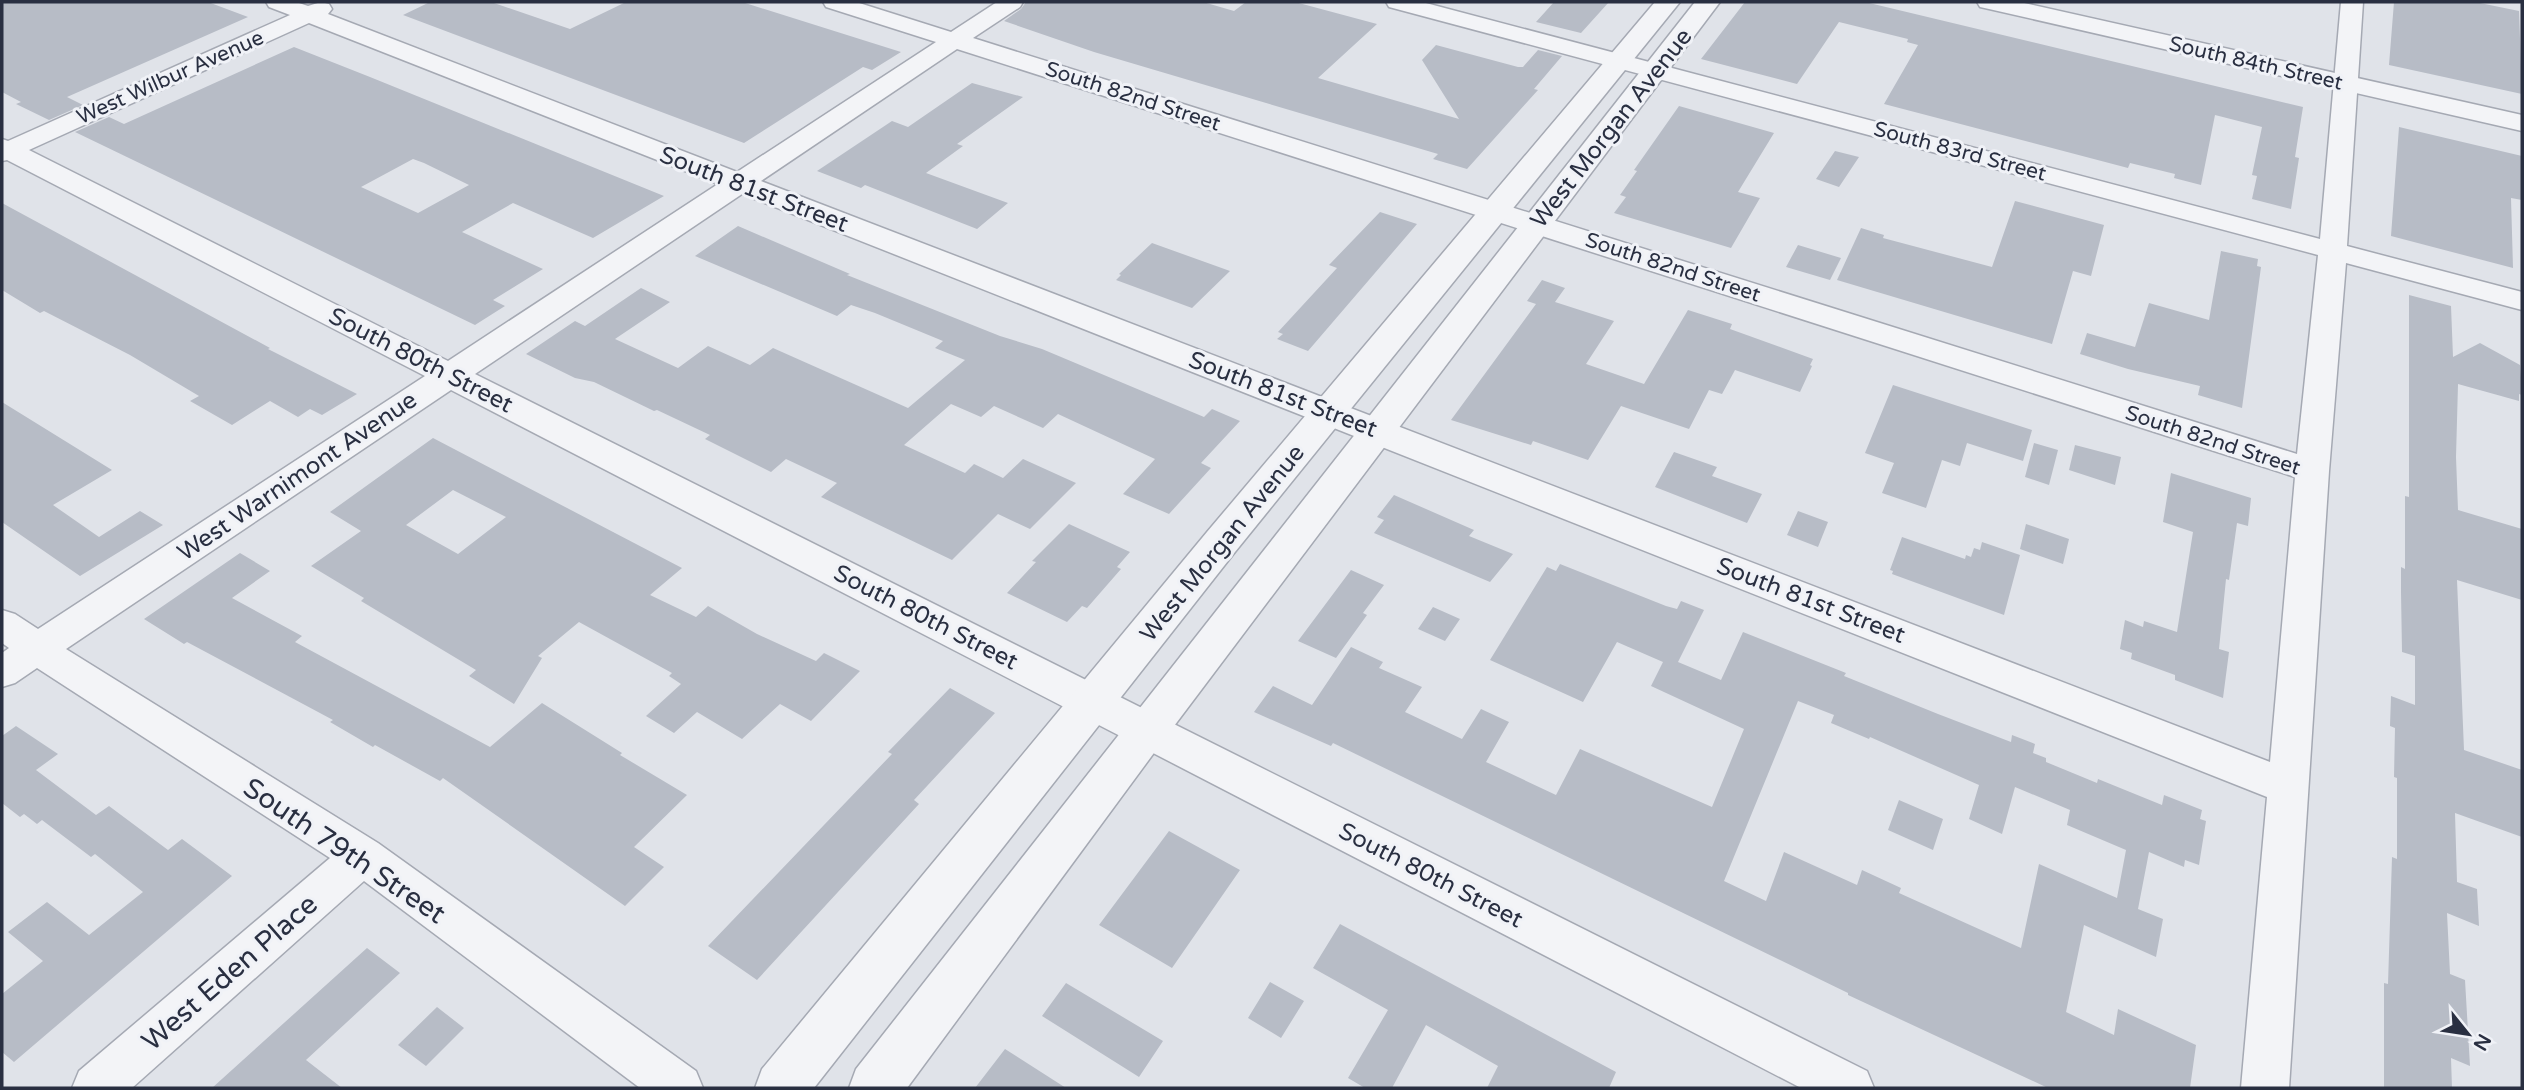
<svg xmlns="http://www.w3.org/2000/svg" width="2524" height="1090" font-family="'Varela Round',sans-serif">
<rect width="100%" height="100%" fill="#e0e3e9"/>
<!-- building -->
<path fill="#b7bcc6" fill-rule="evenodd" d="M2,2H208L248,17L67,97L83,105L49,120L16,104L21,102L2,92Z
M430,2H491L570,29L626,2H742L901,52L872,70L863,67L744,143L403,15Z
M1026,2H1203L1234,11L1246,2H1295L1377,24L1318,78L1459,119L1422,60L1436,45L1518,67H1523L1538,50L1562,56L1534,89L1538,90L1467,169L1433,159L1438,154L1094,52L1004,21L1021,9Z
M1554,2H1609L1581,33L1536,22Z
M1745,2H1865L2303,107L2295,157L2299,158L2291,209L2252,199L2257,176L2252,175L2262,127L2215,115L2201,185L2174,178L2175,174L2130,163L2128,168L1884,104L1918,45L1907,42L1908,39L1839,22L1797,84L1701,59Z
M2394,2H2475L2519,11L2522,94L2389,65Z
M294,47L370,77L664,196L593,238L513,203L462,232L543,269L493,300L505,306L475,325L75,132L109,117L124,124ZM413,159L424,163L469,185L418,213L361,187Z
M972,83L1023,97L957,144L963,146L926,173L1008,203L977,229L865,185L861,188L817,171L892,121L908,127Z
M1679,106L1774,133L1738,192L1760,198L1731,248L1614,213L1626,197L1620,195L1637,171L1634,170Z
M2399,127L2522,156V200L2511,198L2513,268L2391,236Z
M1835,151L1859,157L1839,187L1816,179Z
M2015,201L2104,225L2091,276L2073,271L2052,344L1837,280L1861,228L1884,235L1883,238L1992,267Z
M2,203L270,348L268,349L357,394L322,415L310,409L298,417L270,401L232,425L190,401L199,396L130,355L44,311L40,313L2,290Z
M1380,212L1417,224L1308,351L1277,339L1283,334L1278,332L1337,268L1329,265Z
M738,226L850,274L847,275L1000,336L1042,349L1204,417L1212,409L1240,421L1201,463L1211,468L1169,514L1123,494L1155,459L1058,414L1043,428L994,406L981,417L951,404L904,445L965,473L974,464L1003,478L1023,459L1076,483L1030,529L998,514L952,560L821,497L837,483L786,459L771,472L705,439L710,435L657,410L654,411L594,382L575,378L526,354L575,321L585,326L641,288L670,302L615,339L678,368L708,346L750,365L773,348L908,408L965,360L935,348L943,341L875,313L851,305L837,316L695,256Z
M1152,243L1230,271L1192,308L1116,280L1121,275L1119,274Z
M1798,245L1841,258L1830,280L1786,267Z
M2221,251L2258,259L2257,266L2261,267L2242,408L2198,395L2200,386L2128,369L2080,354L2087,333L2135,347L2149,303L2209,320Z
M1542,280L1565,288L1555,302L1614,321L1586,364L1644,384L1688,310L1732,324L1730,329L1813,359L1810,365L1812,366L1800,392L1735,370L1722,394L1709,390L1689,429L1621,406L1588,460L1533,441L1531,445L1451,420L1536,304L1527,301Z
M2409,295L2451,306L2453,357L2480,343L2520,365L2522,390V395L2519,394V401L2458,384L2456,457L2458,510L2522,529V600L2457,580L2464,750L2522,770V837L2455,813L2457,882L2477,889L2479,926L2447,913L2450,974L2465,980L2470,1066L2451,1058L2452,1088H2384V983L2388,984L2392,857L2397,859V778L2394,777L2395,728L2390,726L2391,696L2415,705V656L2402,652L2401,592V567L2405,569V496L2409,497Z
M1893,385L2032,430L2023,461L1967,443L1960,466L1942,460L1926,508L1882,493L1894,463L1865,453Z
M2,402L112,470L53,505L99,537L140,511L163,525L80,576L2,522Z
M433,438L682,568L650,595L696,617L708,606L757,634L816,661L824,653L860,671L811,721L780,704L742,739L697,712L674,733L646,716L681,684L669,676L672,673L579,622L538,656L542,658L514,704L469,676L476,670L361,601L364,598L311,566L361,531L330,512ZM453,490L506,517L458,554L406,525Z
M2034,443L2058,450L2049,485L2025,477Z
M2075,445L2121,457L2115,485L2069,470Z
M1674,452L1717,467L1712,476L1762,494L1747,523L1655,487Z
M2171,473L2251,498L2248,526L2237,523L2229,580L2226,579L2219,649L2229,652L2223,698L2175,680V675L2131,659L2132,653L2120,649L2125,620L2143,627L2144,621L2177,632L2193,532L2163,522Z
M1394,495L1474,530L1469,536L1513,554L1490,582L1374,533L1384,520L1377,517Z
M1798,511L1828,522L1818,547L1787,535Z
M1069,524L1130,552L1117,567L1121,569L1087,608L1082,606L1067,622L1007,593L1036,562L1032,561Z
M2026,524L2069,539L2063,564L2020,549Z
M1902,537L1965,559L1966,555L1971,557L1974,548L1980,550L1982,542L2020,555L2004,615L1892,574L1893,571L1890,570Z
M240,553L270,571L232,598L302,636L295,642L490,747L542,703L622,753L620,755L687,795L634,847L664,867L625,906L443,778L440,781L375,745L373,747L330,722L333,720L187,642L184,644L144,619Z
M1560,564L1666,606L1677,609L1681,601L1704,610L1678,662L1721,680L1743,632L1846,673L1844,676L1938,714L2011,742L2012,735L2035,744L2033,753L2046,758V762L2097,783L2098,779L2162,805L2164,795L2202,810L2200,819L2206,821L2199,865L2185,860L2184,867L2149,852L2138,909L2163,919L2156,957L2084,925L2066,1012L2114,1035L2118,1009L2196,1045L2190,1088H2048L1848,995V993L1333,743L1331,746L1254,712L1273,686L1312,705L1351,647L1383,662L1379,668L1422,687L1405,712L1462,739L1481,709L1509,722L1486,762L1556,795L1580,749L1712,807L1744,729L1651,686L1663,662L1617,642L1583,702L1490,660L1547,567L1556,571ZM1798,701L1834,715L1831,723L1869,739L1870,737L1979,785L1969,819L2002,834L2015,787L2070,810L2067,825L2126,850L2117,898L2039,864L2021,948L1899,893L1901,888L1862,870L1857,885L1784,852L1766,901L1724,881Z
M1351,570L1384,585L1363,613L1367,615L1336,658L1298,641Z
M1433,607L1460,619L1445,641L1418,629Z
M950,688L995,713L914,800L919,804L757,980L708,946L892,754L888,752Z
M16,726L58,754L36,770L96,815L109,806L168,850L182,839L232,876L14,1062L2,1052V994L43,961L8,932L47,902L89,935L143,892L95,854L91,857L42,820L37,824L24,814L20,817L2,803V736Z
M1899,800L1943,819L1933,850L1888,830Z
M1169,831L1240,870L1172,968L1099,925Z
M1340,924L1616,1072L1609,1088H1487L1498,1066L1426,1025L1392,1088H1365L1348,1078L1388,1010L1313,968Z
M367,948L400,973L306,1060L342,1088H212Z
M1270,982L1304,1001L1281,1038L1248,1018Z
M1066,983L1163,1041L1139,1077L1042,1016Z
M437,1007L464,1028L426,1066L398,1045Z
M1005,1049L1066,1088H975Z"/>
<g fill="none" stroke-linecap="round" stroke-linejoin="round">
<defs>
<path id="minor" d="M266,2H296L308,6L321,2L329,4L332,9L328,14L737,172L936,42L826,7L823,2H856L951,32L997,2H1023L1020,7L973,38L2297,454L2318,255L1389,7L1386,2H1422L2320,239L2341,2H2363L2347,246L2522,292V310L2346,263L2329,471L2289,1088H2241L2267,797L742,194L475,374L1867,1071L1874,1088H1801L451,390L66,649L378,843L696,1071L703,1088H640L364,881L132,1088H72L79,1071L330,858L37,668L15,683L2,687V653L9,648L2,643V610L15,614L38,629L425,376L7,160L2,161V139L8,141L290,15L269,7ZM309,23L718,184L448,361L29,150ZM957,49L2295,477L2270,762L761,181Z"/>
<path id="tertiary" d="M1655,2H1680L1235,552L814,1088H755L762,1069L1207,532Z
M1695,2H1720L1162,742L907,1088H849L856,1069Z
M1977,2H2020L2522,115V131L1989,9L1980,7Z"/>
</defs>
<!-- minor casing -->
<use href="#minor" stroke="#a5a9b3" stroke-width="3"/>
<!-- tertiary casing -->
<use href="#tertiary" stroke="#a5a9b3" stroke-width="3"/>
<!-- minor -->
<use href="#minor" fill="#f3f4f7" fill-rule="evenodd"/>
<!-- tertiary -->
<use href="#tertiary" fill="#f3f4f7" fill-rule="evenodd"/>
</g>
<g text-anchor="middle" stroke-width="6" stroke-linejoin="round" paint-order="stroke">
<!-- far-street labels -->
<g font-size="21" fill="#292f41" stroke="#f0f2f7">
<text transform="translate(2256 63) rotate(13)" y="7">South 84th Street</text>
<text transform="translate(170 77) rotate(-24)" y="7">West Wilbur Avenue</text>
<text transform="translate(1133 96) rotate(18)" y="7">South 82nd Street</text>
<text transform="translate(1960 151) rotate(15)" y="7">South 83rd Street</text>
<text transform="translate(1673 267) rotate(18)" y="7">South 82nd Street</text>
<text transform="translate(2213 440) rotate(18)" y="7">South 82nd Street</text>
</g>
<!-- street labels -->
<g font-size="24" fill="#292f41" stroke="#f0f2f7">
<text transform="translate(1611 128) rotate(-52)" y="8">West Morgan Avenue</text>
<text transform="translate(754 189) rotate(21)" y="8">South 81st Street</text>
<text transform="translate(421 360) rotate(27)" y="8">South 80th Street</text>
<text transform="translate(1283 394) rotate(21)" y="8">South 81st Street</text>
<text transform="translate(297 476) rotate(-34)" y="8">West Warnimont Avenue</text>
<text transform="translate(1222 543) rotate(-51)" y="8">West Morgan Avenue</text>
<text transform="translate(1811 600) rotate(21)" y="8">South 81st Street</text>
<text transform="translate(926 617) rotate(27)" y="8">South 80th Street</text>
<text transform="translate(1431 875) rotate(27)" y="8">South 80th Street</text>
</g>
<!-- near-street labels -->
<g font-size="28" fill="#292f41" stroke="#f0f2f7">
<text transform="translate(345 850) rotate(34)" y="10">South 79th Street</text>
<text transform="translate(229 972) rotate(-41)" y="10">West Eden Place</text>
</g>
</g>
<!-- border -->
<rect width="2524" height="1090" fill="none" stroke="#292f41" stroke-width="7"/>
<!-- north arrow -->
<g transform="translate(2468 1034) rotate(120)" stroke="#f0f2f7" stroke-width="5" paint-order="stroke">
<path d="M0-5L12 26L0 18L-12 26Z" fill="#292f41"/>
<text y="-10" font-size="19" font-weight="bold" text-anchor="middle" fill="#292f41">N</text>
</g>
</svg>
